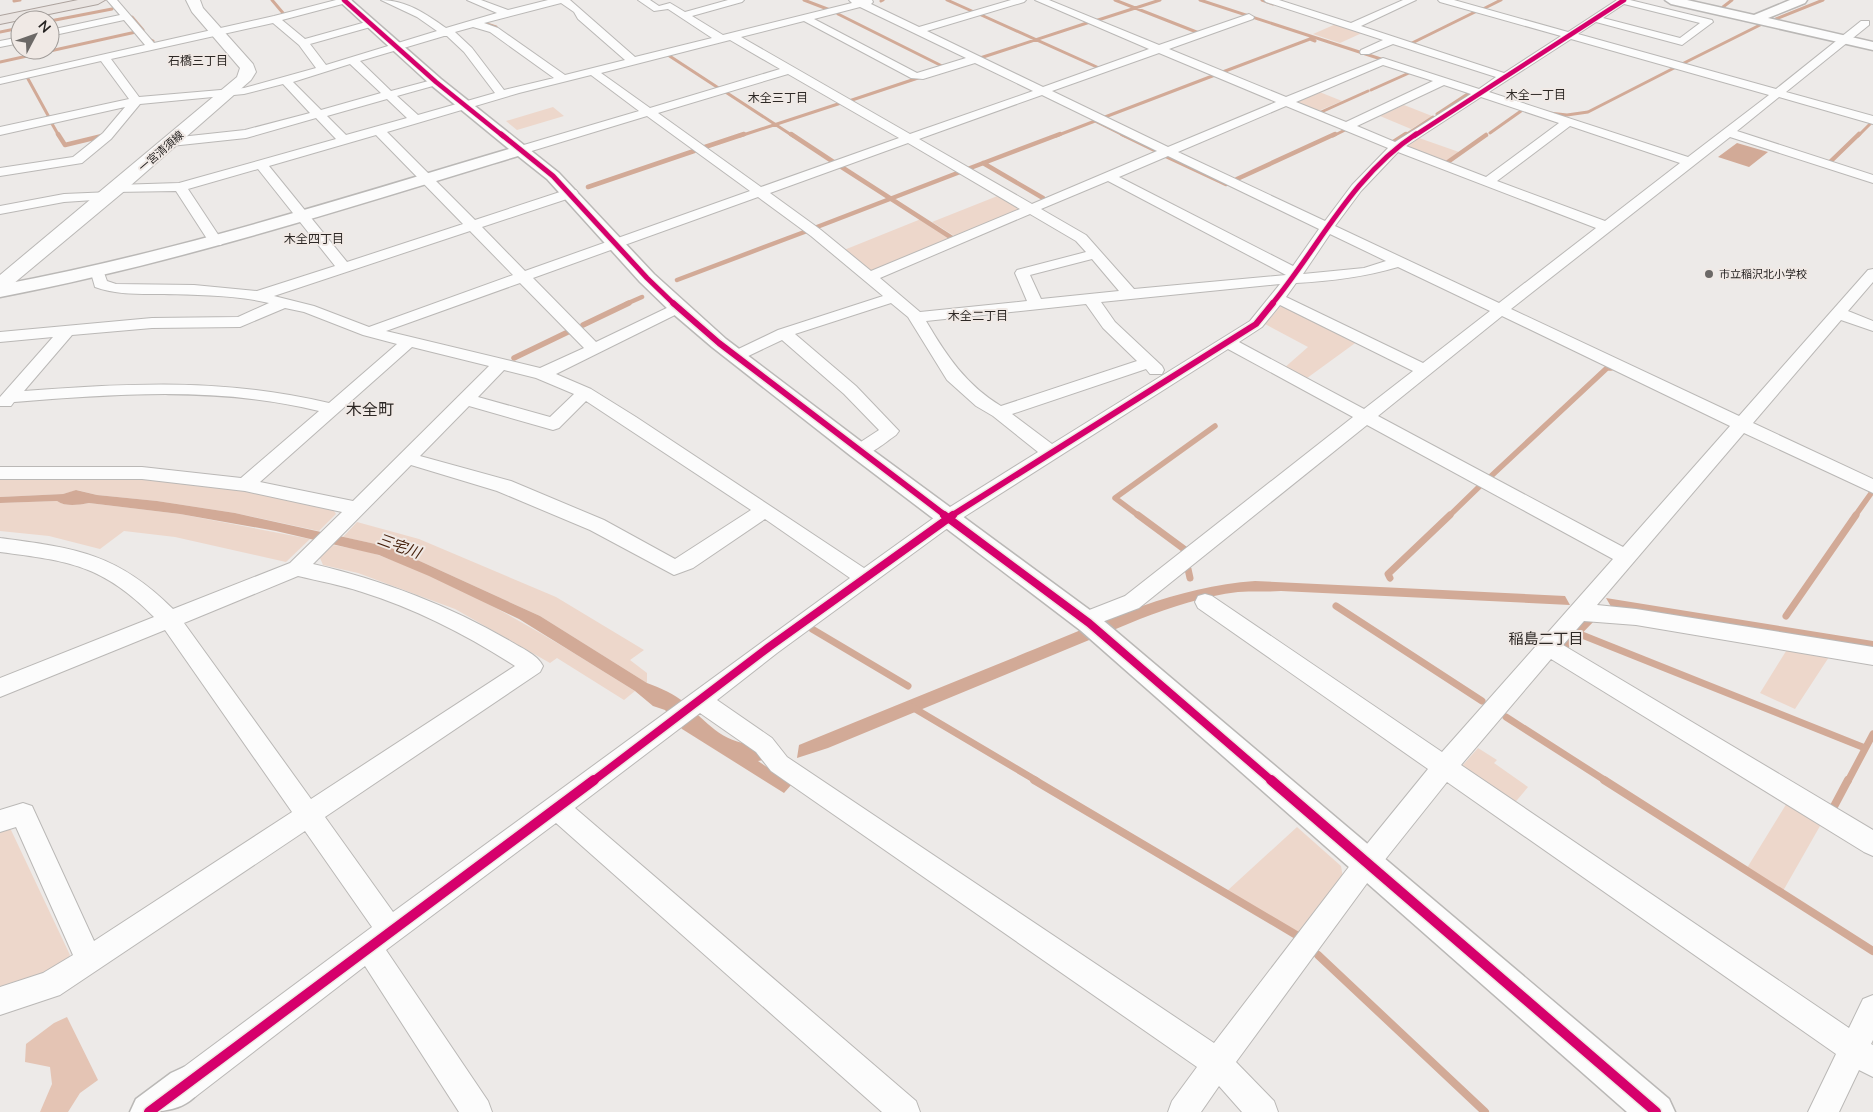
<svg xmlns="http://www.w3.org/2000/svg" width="1873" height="1112" font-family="Mulish,'Noto Sans JP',sans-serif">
<rect width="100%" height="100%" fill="#edeae8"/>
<!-- green -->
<path fill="#edd7cb" d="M1336,24L1362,33L1340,43L1313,34Z
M1317,91L1342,101L1316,112L1293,103Z
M1404,105L1432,116L1411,129L1380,116Z
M553,107L564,116L517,130L506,121Z
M1419,138L1459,152L1443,163L1404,148Z
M1000,195L1021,207L1022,210L956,237L932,222Z
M921,219L951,239L871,271L844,250Z
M1283,304L1358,341L1303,381L1283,369L1308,347L1265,324Z
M99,476C137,478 175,480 213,486C254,491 294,501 334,511L336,514L319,531L235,513L157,501L97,495L77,490L63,494L0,497V478Z
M57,501C67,507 78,505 89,503L180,514L310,539L286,562L175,537L124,531L100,549L49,536L0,531V503Z
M357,522L419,539L556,597L644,650L630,660L647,673V683L540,616L389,547L343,537Z
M333,545C349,548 366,550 381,556C472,589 554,640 635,691L624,700L557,658L550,663L455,609L358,573L323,565L320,558Z
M1788,648L1829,657L1795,709L1760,693Z
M1478,748L1497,760L1494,763L1528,787L1512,806L1465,773L1462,766Z
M1790,798L1824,819L1783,891L1747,868Z
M1297,827L1341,866L1343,878L1299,933L1227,891Z
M0,829L11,830L70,955L63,966L0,991Z"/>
<!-- forest -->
<path fill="#e4c4b4" d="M67,1017L98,1080L80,1093L68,1112H40L52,1084L50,1067L25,1062L26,1044L54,1023Z"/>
<!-- water -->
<path fill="#d2aa97" d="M1737,143L1768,152L1749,167L1718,157Z
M76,490L97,495L157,501L235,513L389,547L540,616L647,683C661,688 674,694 685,703C708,723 720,741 753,745L763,760L758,761L792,784L784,793L682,729L665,710L653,706L635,691L519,619L429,576L379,555L276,531L180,514L89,503C78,505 66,507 57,501L0,503V497L63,494Z
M1255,581L1565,596L1570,605L1281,591C1266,592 1252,591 1238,592C1204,596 1172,607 1140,619L828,748L797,758L799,745C877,713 956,681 1035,649C1106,620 1177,586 1255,581Z
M1606,598L1873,641V649L1613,610Z"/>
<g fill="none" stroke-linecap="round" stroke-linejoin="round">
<!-- stream-far4 -->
<path stroke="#d2aa97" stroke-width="3" d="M272,0L283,13
M804,0L830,10
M947,0L974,12
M1115,0L1199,33
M1200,0L1387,61
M1262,0L1273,4
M14,1L20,0
M881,1L883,0
M1723,7L1732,0
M1481,10L1501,0
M838,14L942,66
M979,14L1099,68
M132,17L143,30
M1776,19L1823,0
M50,21L112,9
M1095,21L1160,0
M484,23L496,27
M0,32L20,28
M151,40L153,41
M1410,44L1477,11
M668,55L720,89
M980,58L1090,22
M0,62L136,32
M1682,64L1764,23
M1220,73L1310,39L1315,41
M27,77L50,119
M1371,90L1409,73
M724,91L793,136
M849,101L924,76
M1319,113L1368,91
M1549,113L1567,115L1588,112L1676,67
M1437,114L1469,93
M1105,117L1215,75
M51,122L59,136
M1490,133L1521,111
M740,136L841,103
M1056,136L1095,121L1125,136
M1333,136L1347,129
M1404,136L1433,117
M1858,136L1871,123"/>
<!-- stream-far3 -->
<path stroke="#d2aa97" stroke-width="4.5" d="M58,134L65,145L102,136
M791,134L835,163
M1122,134L1157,151
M1392,143L1406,134
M705,147L744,134
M1166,156L1226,184
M1830,162L1859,134
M983,163L1043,198
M1445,164L1486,135
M840,166L952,238
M965,170L1060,134
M1237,179L1335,134
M588,187L694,151
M817,227L960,172
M677,280L807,231
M626,304L642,297"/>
<!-- stream-far2 -->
<path stroke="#d2aa97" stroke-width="5.5" d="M583,325L629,303
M514,358L570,331
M1489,478L1607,368H1611
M1139,516L1115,498L1215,426
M1449,516L1482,484
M1855,516L1872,492"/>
<!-- stream-far1 -->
<path stroke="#d2aa97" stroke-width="7" d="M1138,515L1184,549
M1188,569L1190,578
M1390,578L1388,574L1450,515
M1336,606L1482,701
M1786,616L1856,515
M812,629L908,686
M1577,633L1865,748
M1569,653L1564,647L1593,617
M912,707L1037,781
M1506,717L1606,781
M1848,781L1873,734"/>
<!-- stream -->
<path stroke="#d2aa97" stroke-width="8" d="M1034,780L1298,936
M1604,780L1873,951
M1831,812L1848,780
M1318,955L1485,1112"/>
<defs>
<path id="minor" d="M107,0H117L154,43L274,16L336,0H352L350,2L282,20L305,39L366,22H374L375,24L374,26L310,44L326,65L437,31L417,17L381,0C406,0 426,14 446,28L497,13L467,0H481L508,10L548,0H570L635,57L712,38L668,9L654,11L638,0H650L659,6L670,3L685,12L728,0H744L742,2L692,16L723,35L852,3L849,0H872L873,2L871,4L919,27L1011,0H1026L1024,2L927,31L1043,87L1149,49L1035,0H1049L1159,45L1249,14L1254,17L1253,19L1169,49L1286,97L1383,58L1479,89L1496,77L1393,44L1369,54H1361L1360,52L1361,50L1383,40L1266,2L1264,0H1279L1351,23L1403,0H1416L1361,26L1504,73L1561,36L1440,2L1438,0H1454L1568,32L1617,0H1630L1712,20L1713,22L1682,45L1596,22L1578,34L1776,89L1861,21H1869V25L1786,92L1873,116V124L1779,97L1737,131L1873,175V183L1730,137L1511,309L1739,416L1868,270L1873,269V282L1848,311L1873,321V331L1841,320L1753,423L1873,479V493L1744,433L1597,605L1636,609L1873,647V665L1636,625L1584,621L1563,645L1873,830V856L1864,852L1551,659L1461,765L1849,1028L1863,999L1873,995V1040L1871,1044L1873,1045V1077L1859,1070L1839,1112H1808L1836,1054L1447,782L1376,871L1236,1062L1274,1101L1278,1112H1242L1219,1086L1201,1112H1168L1172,1101L1197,1067L771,771L756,752L700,713L575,808L916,1101L920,1112H882L556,823L386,950L488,1101L492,1112H459L365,966L195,1097L184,1101L173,1097L169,1086L173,1075L372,927L305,831L60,995L0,1015V987L43,973L73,955L16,827L0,832V810L23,803L32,806L94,941L292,812L165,630L0,697V678L154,617C103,565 69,561 0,552V538C75,548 117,553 173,609L290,563L342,512L245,491L142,479H0V467H142L241,478L319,411C218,386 117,394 14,402L11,406H0V397L53,337L0,342V332L152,318L238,317L269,303C236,295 198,295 164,294C140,294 117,295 95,287L91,273L93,270H103L107,281L116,284L194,285L257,291L335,266L258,169L188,189L223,242L221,245H211L176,191L114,192L116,195L114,198L109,199L64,202L0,214V206L64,194L111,192L109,189L111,186L116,185L179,183L336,139L316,118L246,138L171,146L165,142L171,138L245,130L310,113L283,84L244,94L140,104L111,139L82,163L0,176V168L73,157L103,133L125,107L0,135V127L129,99L101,61L0,84V78L145,45L124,20L50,36V30L120,15ZM561,3L574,12L578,19L625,60L565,75L498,28L484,23ZM1624,4L1700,23L1680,38L1603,18ZM860,7L966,58L917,73L814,19ZM804,21L911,78L923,79L975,63L1033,91L910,134L741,37ZM273,23L299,45L316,68L244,88L139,97L111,59ZM473,27L490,32L554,78L504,90L472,48L455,32ZM444,36H447L464,52L495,93L418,115L397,96L440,84L442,82L440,80L436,79L391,91L360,61ZM1571,39L1769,95L1688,157L1489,92ZM730,40L780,69L650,108L601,73ZM1159,53L1276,102L1168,147L1052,91ZM350,64L381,93L321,110L293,82ZM1383,65L1433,81L1346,122L1296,102ZM788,74L899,138L761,187L658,113ZM591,75L639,111L517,147L515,150L517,153H525L647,116L750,191L525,271L482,227L576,196L578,193L576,190H566L475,220L387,132L519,93ZM1444,85L1471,94L1395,142L1357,126ZM1042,95L1157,151L1032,204L919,139ZM1481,97L1559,123L1486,177L1406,146ZM387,99L407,118L346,135L327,116ZM1286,106L1388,148L1352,185L1325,221L1178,152ZM1570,126L1680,163L1605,221L1497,181ZM376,135L463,224L347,262L269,166ZM908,143L1020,209L871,271L821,230L770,193ZM1398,152L1596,228L1499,303L1335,226L1361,191ZM1168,156L1319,229L1293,266L1119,177ZM1108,181L1286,275L1134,289L1086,235L1041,209ZM758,197L811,236L883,296L778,330L730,353L728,356L730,359H742L782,340L844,394L879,430L853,447L850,451L853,455C868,459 884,443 896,435L899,431L856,386L795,334L891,303L908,317L947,380L976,406L993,416L1038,452L942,512L864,568L636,417L591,389L556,374L683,311L686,308L683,305H673L596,342L533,278ZM1030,214L1076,241L1086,252L1017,270L1015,273L1027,301L920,312L880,278ZM470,231L513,275L369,327L314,306L274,296ZM1330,234L1386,261L1364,268L1303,274ZM1092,259L1119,291L1041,299L1030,275ZM1398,267L1490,311L1423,363L1286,297L1296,283C1332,281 1364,277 1398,267ZM520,283L584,348L540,368L386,331ZM1280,284L1250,321L1052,444L1012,414L1146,369L1150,374H1162L1164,370L1162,366L1115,322L1101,302ZM1086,304L1103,328L1137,361L1001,406C966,385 946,355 926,321ZM1280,305L1413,371L1364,409L1239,342L1262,327ZM285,308L304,312L363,335L397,344L329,403C225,378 130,383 24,391L72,335L152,328L240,327ZM1502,316L1730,426L1623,547L1378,416ZM412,347L489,366L353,501L260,482ZM1228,349L1353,417L1125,596L1079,614L1075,620L1079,626L1086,628L1139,608L1367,425L1613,559L1442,752L1212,596L1205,594L1198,596L1195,602L1198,608L1428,769L1358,855L1214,1043L787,757L772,738L717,700L777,653L956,522ZM504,370L536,378L574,394L550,417L478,397ZM586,401L751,510L675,559L604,520L511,481L420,456L469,406L553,430L559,428ZM411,465L497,491L590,530L674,575L693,568L765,519L850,578L393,912L325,817L540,672L543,666C537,654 521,648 510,641C448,605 382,580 313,564ZM298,576C319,581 341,585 362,592C416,609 467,635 515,666L311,799L184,623Z
M20,37V43L0,47V41Z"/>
<path id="tertiary" d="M338,0H351L441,79L559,173L654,274L726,339L867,446L1098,616L1669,1099L1675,1112H1627L1080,630L851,456L712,347L671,312L640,282L547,179L518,156C347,208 177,263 0,297V285C173,253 340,199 509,149L431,85Z
M1665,0H1687L1754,15L1790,0H1807L1805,3L1768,18L1873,42V50L1671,4Z
M184,1067L197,1073L203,1086C188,1112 162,1112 130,1112L136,1099L171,1073Z"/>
<path id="secondary" d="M186,0H200L203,8L253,64L256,72L251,80L122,193L7,289L0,291V275L237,77L240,68L192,12Z"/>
<path id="primary" d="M78,0H105L98,4L0,24V16Z"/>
</defs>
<!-- minor casing -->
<use href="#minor" stroke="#bab8b6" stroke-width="2"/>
<!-- tertiary casing -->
<use href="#tertiary" stroke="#bab8b6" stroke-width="3"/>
<!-- secondary casing -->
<use href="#secondary" stroke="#bab8b6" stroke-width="2"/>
<!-- primary casing -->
<use href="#primary" stroke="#aca29d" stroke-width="2"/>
<!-- minor -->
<use href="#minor" fill="#fcfcfc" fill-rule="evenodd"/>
<!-- tertiary -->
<use href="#tertiary" fill="#fcfcfc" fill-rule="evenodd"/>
<!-- secondary -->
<use href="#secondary" fill="#fcfcfc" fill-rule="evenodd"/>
<!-- primary -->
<use href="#primary" fill="#eae5e2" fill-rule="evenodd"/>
<defs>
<path id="cycleway-far4" d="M344,0L436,82L503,136
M1414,136L1624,0"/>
<path id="cycleway-far3" d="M501,134L553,176L647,278L674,304
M1272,304C1319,247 1352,176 1416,134"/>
<path id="cycleway-far2" d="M673,303L719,343L946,516
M951,516L1256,324L1273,303"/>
<path id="cycleway-far1" d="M944,515L1089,623L1272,781
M593,781L769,647L953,515"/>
<path id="cycleway" d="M1271,780L1656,1112
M149,1112L594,780"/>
</defs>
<!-- cycleway-far4 casing -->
<use href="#cycleway-far4" stroke="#f0e9e5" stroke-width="6"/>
<!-- cycleway-far3 casing -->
<use href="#cycleway-far3" stroke="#f0e9e5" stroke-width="7"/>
<!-- cycleway-far2 casing -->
<use href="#cycleway-far2" stroke="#f0e9e5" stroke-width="9"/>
<!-- cycleway-far1 casing -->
<use href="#cycleway-far1" stroke="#f0e9e5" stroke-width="11"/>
<!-- cycleway casing -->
<use href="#cycleway" stroke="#f0e9e5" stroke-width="13"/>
<!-- cycleway-far4 -->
<use href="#cycleway-far4" stroke="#d6006c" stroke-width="4.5"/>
<!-- cycleway-far3 -->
<use href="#cycleway-far3" stroke="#d6006c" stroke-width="5"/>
<!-- cycleway-far2 -->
<use href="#cycleway-far2" stroke="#d6006c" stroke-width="6"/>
<!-- cycleway-far1 -->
<use href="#cycleway-far1" stroke="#d6006c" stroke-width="8"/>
<!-- cycleway -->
<use href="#cycleway" stroke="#d6006c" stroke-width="10"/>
</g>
<!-- markers -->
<circle fill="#6c6967" stroke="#f0e9e5" stroke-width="2" cx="1709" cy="274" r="5"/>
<g text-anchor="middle" stroke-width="4" stroke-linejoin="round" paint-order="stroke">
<!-- far-street labels -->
<g font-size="11" fill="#262322" stroke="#f0e9e5">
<text transform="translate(161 151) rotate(-41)" y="4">一宮清須線</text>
</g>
<!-- far-poi labels -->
<g font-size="11" fill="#262322" stroke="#f0e9e5" text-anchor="start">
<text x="1719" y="278">市立稲沢北小学校</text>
</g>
<!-- far-neighbourhood labels -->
<g font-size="12" fill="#2d2825" stroke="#f0e9e5">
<text x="198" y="65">石橋三丁目</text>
<text x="1536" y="99">木全一丁目</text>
<text x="778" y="102">木全三丁目</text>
<text x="314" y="243">木全四丁目</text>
<text x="978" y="320">木全二丁目</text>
</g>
<!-- water labels -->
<g font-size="15" font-style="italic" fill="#46210d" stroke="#f0e9e5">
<text transform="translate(399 546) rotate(20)" y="5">三宅川</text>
</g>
<!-- neighbourhood labels -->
<g font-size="15" fill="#2d2825" stroke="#f0e9e5">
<text x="1546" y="644">稲島二丁目</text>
</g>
<!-- quarter labels -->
<g font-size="16" fill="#2d2825" stroke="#f0e9e5">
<text x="370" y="415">木全町</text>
</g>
</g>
<!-- north arrow -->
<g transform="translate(35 35) rotate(49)"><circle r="24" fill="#f0e9e5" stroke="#9f9a97"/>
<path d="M0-4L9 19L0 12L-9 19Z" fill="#6c6967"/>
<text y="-8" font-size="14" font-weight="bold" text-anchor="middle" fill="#262322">N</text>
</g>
</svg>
